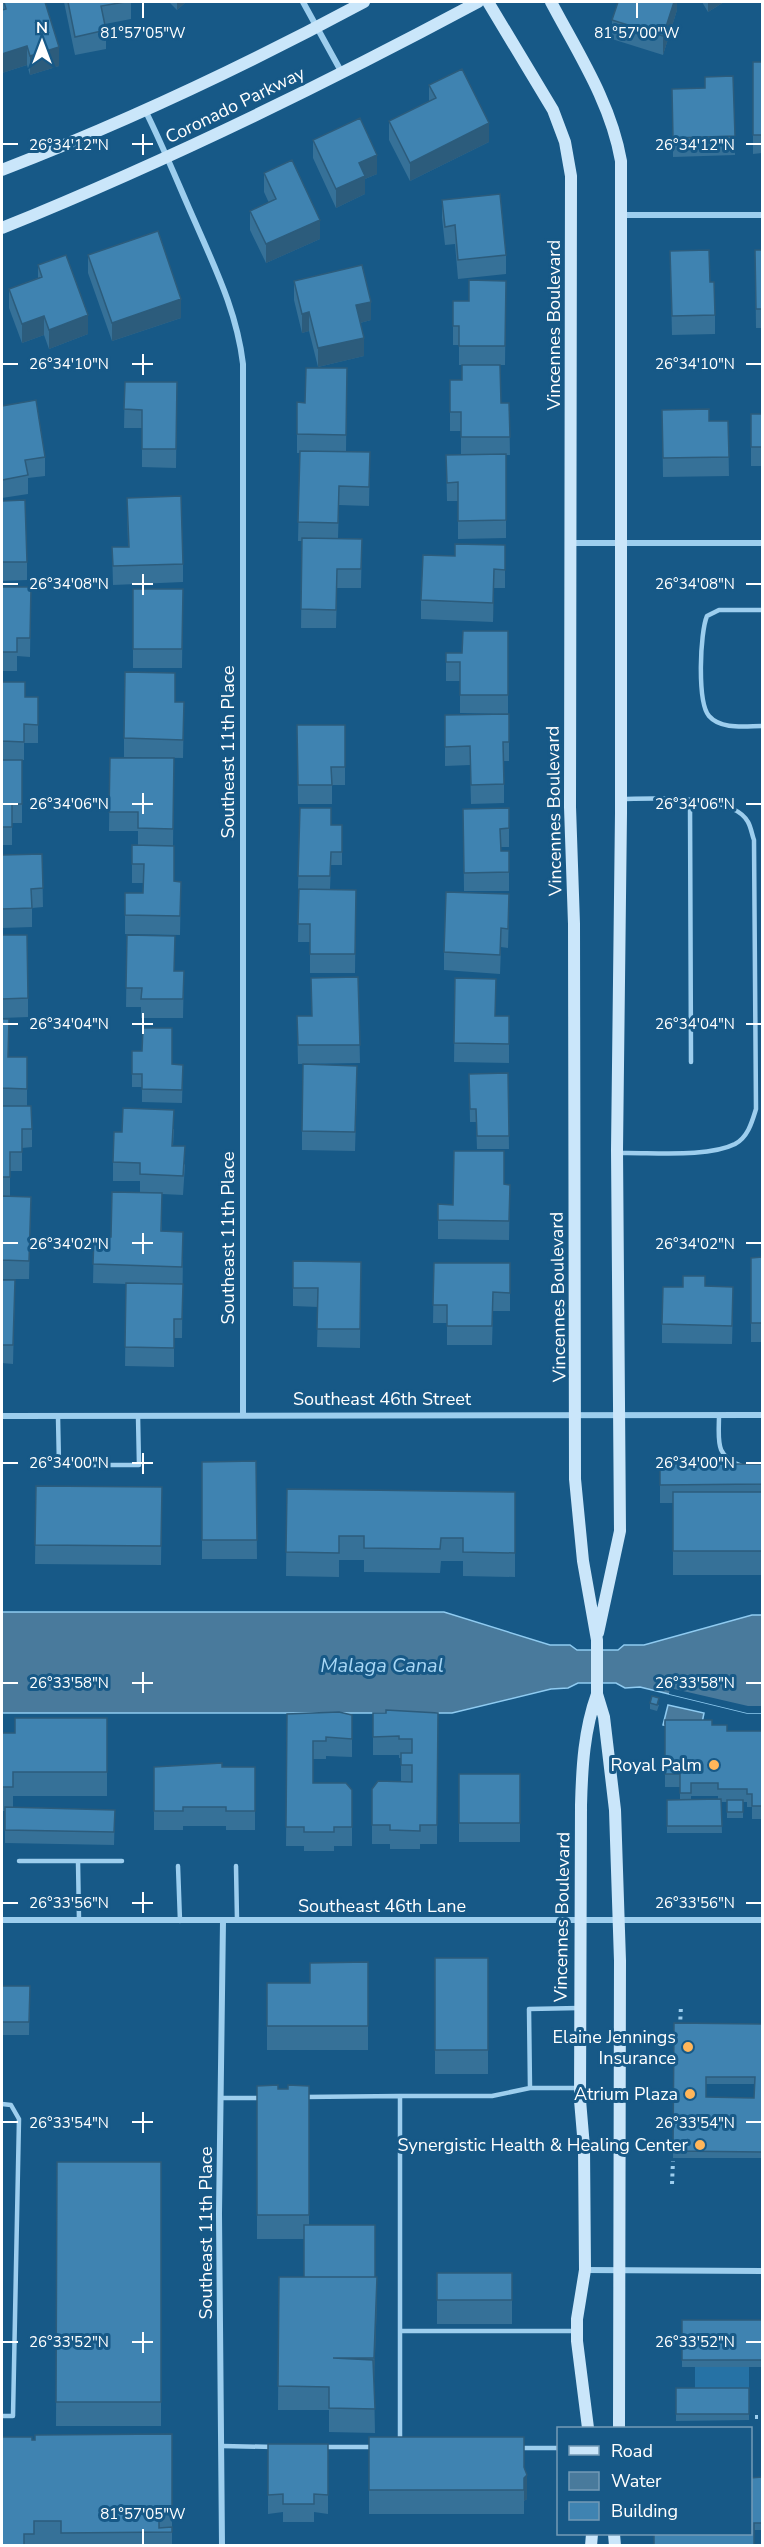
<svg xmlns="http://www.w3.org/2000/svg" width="764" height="2547" font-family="'Nunito Sans',sans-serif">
<rect width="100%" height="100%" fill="#175987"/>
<!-- green -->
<path fill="#2672a5" d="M695,2367H749V2394H695Z"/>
<!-- water -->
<path fill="#497a9c" stroke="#8fcbf1" stroke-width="1.5" d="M2,1612H444L550,1645H570L577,1650H618L624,1645H644L752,1615H762V1713H747L640,1687L625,1688L616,1683H578L568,1688L551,1689L452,1713H2Z
M668,1705L704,1713L701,1728L685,1730L663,1725Z"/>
<!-- pier -->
<path fill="#175987" d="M670,1688L748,1706H762V1713H747L669,1694Z"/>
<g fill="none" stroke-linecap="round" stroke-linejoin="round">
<!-- path -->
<path stroke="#9dceee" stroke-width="4" stroke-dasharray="3 4.5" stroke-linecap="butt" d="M680,2027L681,2005
M672,2184L673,2161
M755,2417H762"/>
<!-- lane -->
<path stroke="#9dceee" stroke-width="4.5" d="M762,610H719L707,616C700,632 697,702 709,716C721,730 746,726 762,726
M690,800L691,1062
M619,1153C651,1152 707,1158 735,1144C748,1137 752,1122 756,1109L754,840C752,835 751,827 748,822C733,793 650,799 621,799
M719,1415C719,1441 714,1456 742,1466
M58,1417L59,1465H139L138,1416
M19,1861H122
M78,1861L79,1920
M178,1866L180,1921
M236,1866L237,1920
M530,2088L529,2009L579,2008
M400,2096H492L530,2088H580
M304,2097L400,2096V2442
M222,2098H263
M2,2104L11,2105L19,2119L13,2416H2
M400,2331H577
M222,2446L274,2447
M324,2447H373
M519,2448H558"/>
<!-- street -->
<path stroke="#9dceee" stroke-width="6" d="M303,2L342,73
M145,110C164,148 179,186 196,224C216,270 237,313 243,364V1414
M622,215H762
M571,543H762
M2,1416L762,1415
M2,1920H762
M585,2270L762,2271
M222,2546L219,2214L223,1921"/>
<!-- secondary -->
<path stroke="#cae6fa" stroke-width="12" d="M488,2L553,110L565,142L571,176L570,807L574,924L575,1479L583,1561L597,1640V1694L604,1717L615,1810L620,1961L619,2428
M551,2C578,53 611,103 621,161V813L617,1150L620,1531L598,1633
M2,170C126,122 247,65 364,2
M2,228C165,162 323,85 478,2
M588,2428L577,2341V2319L585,2270L584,2147L580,2100L581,1805C582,1767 584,1730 597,1694
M614,2534L615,2546
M591,2546L592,2534"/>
</g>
<!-- wall -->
<path fill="#367198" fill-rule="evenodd" d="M2,2H45L59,66L30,75L27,65L2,73Z
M64,2H131V19L105,24L106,30V49L75,55Z
M169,2H186L177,10Z
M677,2V10L663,55L612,39V20Z
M702,2H724L708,12Z
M753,62H762V153L753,154Z
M429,85L489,142L410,181L389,140V121L429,101Z
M672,89L735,136V155L673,157Z
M313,140L377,174L365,179V194L336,208L313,158Z
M264,173L320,239L266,263L250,230V211L269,203L264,192Z
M442,200L506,255V274L458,279L455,244L445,245L442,218Z
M755,250H762V328H756Z
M670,251L710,282L715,315V334L672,335Z
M88,255L181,318L112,341L88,273Z
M38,265L88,334L49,349L44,335L22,343L9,308V289L38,278Z
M294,281L371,320L360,323L364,356L318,367L309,331L302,333L294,300Z
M506,281L505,365H500L501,403H509L510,455H506V538L458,539V501H447L446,455H461V431H450V380H462L493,365H459V345H453V301H469Z
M347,368L346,452H370L369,506L339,505L338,538L362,539L361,588H337L336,628H301L302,541H298L300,453H297V402L305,403Z
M125,382H177L176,468L142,467V428H124Z
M2,406L45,457V476L28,478V494L2,498Z
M662,410L709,421H728L729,476L663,477Z
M751,414H762V466H751Z
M127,498L183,564V582L113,585L112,547H128Z
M2,501L27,562V580L2,581Z
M505,564V588H494L493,622L421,619V600Z
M2,587H31L30,657L17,656V671H2Z
M133,589H183L182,668H133Z
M508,631V714L460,713V681H446V653H462Z
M2,682L25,697H38V743H24V760H22V823H12V845H2Z
M175,702H184L183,758L124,757V738Z
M509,714V761H504V803L471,804L470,765L445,766V715Z
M297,725H345V785H332V804H298Z
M110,758H174L173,846L174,881L181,882L180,935L125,934V893H143V883H132V845H138V831H109Z
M300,808L331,825L342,838V865H331L330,889H298Z
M509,808V847H501V851H509V891H464L463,809Z
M42,854L43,907L32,908V927L2,928V855Z
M299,889L356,890L355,973H310V942H298Z
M509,912L508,948L501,947L500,974L444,970V952Z
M2,935L28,998V1017L2,1018Z
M127,935L174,971H184L183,1018H141V1007H126Z
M358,977L360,1063L298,1064L297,1016H312Z
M455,978L496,1016H509V1063L454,1062Z
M2,1019L8,1057H27V1106L32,1129V1147L22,1148V1171H10V1196H2Z
M172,1064L183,1065L182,1103L142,1102V1087H132V1074Z
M508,1073L509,1149H477L476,1122H470L469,1074Z
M357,1084L355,1151L302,1150V1131Z
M174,1129L173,1146L185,1165L183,1195L162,1194V1231L183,1251L182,1338H174V1367L125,1366L126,1284L93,1283L94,1237H111L140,1193V1181H113V1162L122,1132Z
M504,1184L510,1185L509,1240L438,1239V1204L453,1205Z
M2,1196L31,1197L29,1279H2Z
M762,1257V1342H751V1258Z
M293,1261L361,1262L360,1348L317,1347L318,1307L293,1306Z
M434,1263H510V1311H493L492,1345H447V1323H433Z
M2,1280H15L13,1364L2,1363Z
M705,1286L733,1306L732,1344L662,1343V1324L683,1287Z
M256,1461L257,1559H202V1462Z
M660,1464H762V1575H673V1503H660Z
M36,1486L162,1487L161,1565L35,1564Z
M287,1489L515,1492V1577L463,1576V1561H441L440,1573L364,1572V1560H339V1577L286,1576Z
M650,1703L659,1705L657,1711L650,1709Z
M373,1713H438L437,1844H420V1849H390V1844H372V1789L401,1782V1758H399V1755H373Z
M287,1714L352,1715V1757L326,1756V1759H313V1783L352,1790V1846H334V1851H304V1846H286Z
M107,1718V1796H13V1807L115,1810L114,1845L5,1843V1811H2V1733H15Z
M665,1720L712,1725L727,1731H762V1819H752V1807H747V1802H743V1818H727V1802H721L722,1833H667V1800H680V1787H665ZM691,1796H718V1799L691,1800Z
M154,1767H255V1830H226V1826H183V1830H154Z
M459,1774H520V1842H459Z
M435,1958H488V2074H435Z
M368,1962V2050H267V1983H310Z
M2,1986H30L29,2035H2Z
M674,2023L762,2024V2158H673ZM706,2084H755L754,2098L706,2097Z
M257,2086L278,2089H288L309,2086V2225L375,2277L377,2300L374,2381L375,2433L329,2432V2410H278L279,2277H304V2239H257Z
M57,2162H161V2426H56Z
M437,2273H512V2324H437Z
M682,2320H762V2367H682Z
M676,2388H749V2420L676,2421Z
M172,2434V2546H61V2545L2,2546L32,2440Z
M369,2437L524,2467L527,2499L524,2501V2514H369Z
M268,2444H328V2514L314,2512V2522H283V2512L268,2514Z
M762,2477V2530H754L750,2534Z"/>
<!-- shaded-wall -->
<path fill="#2c5c7c" d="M177,2H186L177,10Z
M674,2H677V10L663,55V36Z
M708,2H724L708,12Z
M27,46V65L2,73V54Z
M59,47V66L30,75V56Z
M489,123V142L410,181V163Z
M377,155V174L365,179V194L336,208V189L359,163Z
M320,220V239L266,263V244Z
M181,299V318L112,341V323Z
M371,302V320L356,324V305Z
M309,312V331L302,333V314Z
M88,315V334L49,349V330Z
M44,316V335L22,343V324Z
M364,338V356L318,367V348Z
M494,569V588L493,622V603Z
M377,2277V2300L374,2382V2358Z
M527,2475V2499L524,2501V2478Z"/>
<!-- building -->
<path fill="#3f83b1" stroke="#2c5c7c" stroke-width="1.5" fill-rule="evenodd" d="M4,2H45L59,47L30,56L27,46L2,54V10L6,9Z
M68,2H125L101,6L106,30L75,37Z
M618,2H674L663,36L612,20Z
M753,62H762V135H753Z
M462,69L489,123L410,163L389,121L436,98L429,85Z
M733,76L735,136L673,138L672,89L705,88V77Z
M360,118L377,155L359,163L365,176L336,189L313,140Z
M292,160L320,220L266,244L250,211L276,199L264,173Z
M500,194L506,255L458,260L455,225L445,227L442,200Z
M158,231L181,299L112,323L88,255Z
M709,250L710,282H714L715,315L672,316L670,251Z
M755,250H762V309H756Z
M66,255L88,315L49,330L44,316L22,324L9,289L42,277L38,265Z
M362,265L371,302L356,305L364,338L318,348L309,312L302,314L294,281Z
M469,280L506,281L505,346H459V326H453V301H469Z
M462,365H500L501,403H509L510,437H461V412H450V380H462Z
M306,368H347L346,435L297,434V402L305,403Z
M125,382H177L176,449H142V410L124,409Z
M36,400L45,457L25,460L28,475L2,480V406Z
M709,409V421H728L729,457L663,458L662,410Z
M751,414H762V447H751Z
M300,451L370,452L369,487L339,486L338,523L298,522Z
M506,454V520L458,521V482L447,483L446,455Z
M181,496L183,564L113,566L112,547H129L127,498Z
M25,500L27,562H2V501Z
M302,538L362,539L361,569H337L336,610L301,609Z
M455,544L505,545V570L494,569L493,603L421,600L423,555L455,556Z
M2,587H31L30,638H17V652H2Z
M133,589H183L182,649H133Z
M463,631H508V695H460V662H446V653H462Z
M125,672L175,673V702H184L183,740L124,738Z
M2,682H25V697H38V725L24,724V742L2,741Z
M509,714V742H503L504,784L471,785L470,746L445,747V715Z
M297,725H345V767H331L332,785H298Z
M110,758H174L173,829L138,828V812H109Z
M2,760H22V804H12V827H2Z
M300,808H331V825H342V852H331L330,876H298Z
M509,808V828L500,829L501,851H509V872L464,873L463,809Z
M132,845L174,846V881L181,882L180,916L125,915V893H143L144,864H132Z
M42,854L43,888L31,889L32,908L2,909V855Z
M299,889L356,890L355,954H310V924H298Z
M446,892L509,894L508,929L501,928L500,955L444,952Z
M2,935H27L28,998L2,999Z
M127,935L175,936L174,971H184L183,999H141L142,988H126Z
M358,977L360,1045H298L297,1016H312L311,978Z
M455,978L496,979L495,1016H509V1044L454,1043Z
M2,1019H9L8,1057H27V1089L2,1088Z
M143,1028H172V1064L183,1065L182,1090L142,1089V1074H132V1051H142Z
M303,1064L357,1066L355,1132L302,1131Z
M508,1073L509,1136H477L476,1109H470L469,1074Z
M2,1106H31L32,1129H22V1152H10V1177H2Z
M123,1108L174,1110L172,1146H185L183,1176L140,1174V1163L113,1162L114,1132H122Z
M454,1151H504V1184L510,1185L509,1221L438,1220V1204L453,1205Z
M112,1192L162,1193L161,1231L183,1232L182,1267L93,1264L94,1237H111Z
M2,1196L31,1197L29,1261L2,1260Z
M762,1257V1323H751V1258Z
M293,1261L361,1262L360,1329H317L318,1288H293Z
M434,1263H510V1293L493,1292L492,1326H447V1305H433Z
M683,1276H705V1286L733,1287L732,1326L662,1324L663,1287H683Z
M2,1280H15L13,1345H2Z
M126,1283L183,1284L182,1319H174V1348L125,1347Z
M256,1461L257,1540H202V1462Z
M660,1464H762V1484L660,1485Z
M36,1486L162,1487L161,1546L35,1545Z
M287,1489L515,1492V1553L463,1552V1538H441L440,1549L364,1548V1536H339V1553L286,1552Z
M673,1492H762V1551H673Z
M652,1696L659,1698L657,1705L650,1703Z
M386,1710L438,1713L437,1825H420V1831L390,1830V1825H372V1789L378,1781L412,1782V1765H401V1753H412V1739H399V1736L373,1737V1713H386Z
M339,1712L352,1715V1739L326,1737V1741H313V1783H346L352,1790V1827H334V1832H304V1827H286L287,1714Z
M15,1718H107V1772H13V1787H2V1733H15Z
M665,1720H712V1725H727V1731H762V1806H752V1794H747V1789H718V1783H691V1793H680V1774H665Z
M222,1763V1767H255V1811H226V1807H183V1811H154V1767Z
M459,1774H520V1823H459Z
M721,1799L722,1826H667V1800Z
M727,1800H743V1812H727Z
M5,1807L115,1810L114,1832L5,1830Z
M435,1958H488V2050H435Z
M368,1962V2026H267V1983H310V1963Z
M2,1986H30L29,2022H2Z
M674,2023L762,2024V2152L673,2151ZM706,2077H755L754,2098L706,2097Z
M278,2085V2089H288V2085L309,2086V2215H257V2086Z
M57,2162H161V2402H56Z
M304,2225H375V2277H304Z
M437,2273H512V2300H437Z
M279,2277H377L374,2358H333L373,2360L375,2409L329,2408V2387L278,2386Z
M682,2320H762V2360H682Z
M676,2388H749V2414H676Z
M172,2434V2506H159V2528L172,2527V2532L61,2533V2521H34V2534H24V2546H2V2437H32V2440H35V2435Z
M369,2437H524V2467L527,2475L524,2478V2490H369Z
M268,2444H328V2495L314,2494V2504H283V2494L268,2495Z
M762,2477V2523H754V2546H654V2534H750V2478Z"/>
<!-- ticks -->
<path fill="none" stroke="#fff" stroke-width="2" d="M143,3V18M637,3V18M143,134V155M3,144H18M132,144H153M746,144H761M143,354V375M3,364H18M132,364H153M746,364H761M143,574V595M3,584H18M132,584H153M746,584H761M143,793V814M3,804H18M132,804H153M746,804H761M143,1013V1034M3,1024H18M132,1024H153M746,1024H761M143,1233V1254M3,1243H18M132,1243H153M746,1243H761M143,1453V1474M3,1463H18M132,1463H153M746,1463H761M143,1672V1693M3,1683H18M132,1683H153M746,1683H761M143,1892V1913M3,1903H18M132,1903H153M746,1903H761M143,2112V2133M3,2122H18M132,2122H153M746,2122H761M143,2332V2353M3,2342H18M132,2342H153M746,2342H761M143,2529V2544"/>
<!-- markers -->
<g fill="#ffb65a" stroke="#175987" stroke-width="2">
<circle cx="714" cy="1765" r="6"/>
<circle cx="688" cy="2047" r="6"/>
<circle cx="690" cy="2094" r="6"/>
<circle cx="700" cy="2145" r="6"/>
</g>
<g text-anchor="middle" stroke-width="6" stroke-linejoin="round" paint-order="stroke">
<!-- street labels -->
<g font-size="18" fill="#fff" stroke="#175987">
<text transform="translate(235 105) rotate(-26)" y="6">Coronado Parkway</text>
<text transform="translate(554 325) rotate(-90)" y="6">Vincennes Boulevard</text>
<text transform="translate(228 752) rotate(-90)" y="6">Southeast 11th Place</text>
<text transform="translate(554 811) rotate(-91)" y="6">Vincennes Boulevard</text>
<text transform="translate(228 1238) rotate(-90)" y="6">Southeast 11th Place</text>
<text transform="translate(558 1297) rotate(-91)" y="6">Vincennes Boulevard</text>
<text x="382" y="1405">Southeast 46th Street</text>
<text x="382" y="1912">Southeast 46th Lane</text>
<text transform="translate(562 1917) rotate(-89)" y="6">Vincennes Boulevard</text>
<text transform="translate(206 2233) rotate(-90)" y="6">Southeast 11th Place</text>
</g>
<!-- poi labels -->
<g font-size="18" fill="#fff" stroke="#175987" text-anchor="end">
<text x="702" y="1771">Royal Palm</text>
<text x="676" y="2043">Elaine Jennings<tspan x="676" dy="21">Insurance</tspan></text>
<text x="678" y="2100">Atrium Plaza</text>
<text x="688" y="2151">Synergistic Health &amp; Healing Center</text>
</g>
<!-- water labels -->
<g font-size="20" font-style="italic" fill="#a8d7f5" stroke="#175987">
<text x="382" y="1672">Malaga Canal</text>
</g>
</g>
<g font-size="15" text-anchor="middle" fill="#fff" stroke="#175987" stroke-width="6" stroke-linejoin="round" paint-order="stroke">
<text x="143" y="38">81°57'05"W</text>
<text x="637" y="38">81°57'00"W</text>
<text x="69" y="150">26°34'12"N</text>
<text x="695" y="150">26°34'12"N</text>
<text x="69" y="369">26°34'10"N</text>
<text x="695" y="369">26°34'10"N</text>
<text x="69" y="589">26°34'08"N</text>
<text x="695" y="589">26°34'08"N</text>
<text x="69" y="809">26°34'06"N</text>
<text x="695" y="809">26°34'06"N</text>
<text x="69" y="1029">26°34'04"N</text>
<text x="695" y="1029">26°34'04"N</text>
<text x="69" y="1249">26°34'02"N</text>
<text x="695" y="1249">26°34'02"N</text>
<text x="69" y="1468">26°34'00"N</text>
<text x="695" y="1468">26°34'00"N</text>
<text x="69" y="1688">26°33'58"N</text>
<text x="695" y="1688">26°33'58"N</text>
<text x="69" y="1908">26°33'56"N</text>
<text x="695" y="1908">26°33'56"N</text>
<text x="69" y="2128">26°33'54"N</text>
<text x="695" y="2128">26°33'54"N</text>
<text x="69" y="2347">26°33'52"N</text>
<text x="695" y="2347">26°33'52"N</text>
<text x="143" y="2519">81°57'05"W</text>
</g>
<!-- border -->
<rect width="764" height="2547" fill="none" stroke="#ffffff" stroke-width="6"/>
<!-- legend -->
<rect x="557" y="2427" width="195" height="108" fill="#175987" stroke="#749bb7" stroke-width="1.5"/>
<rect x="569" y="2446" width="30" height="9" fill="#cae6fa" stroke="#749bb7" stroke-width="1.5"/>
<text x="611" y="2457" font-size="18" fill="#ffffff">Road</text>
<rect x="569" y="2472" width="30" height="18" fill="#497a9c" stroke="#749bb7" stroke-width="1.5"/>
<text x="611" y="2487" font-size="18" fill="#ffffff">Water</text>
<rect x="569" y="2502" width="30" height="18" fill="#3f83b1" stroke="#749bb7" stroke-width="1.5"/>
<text x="611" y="2517" font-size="18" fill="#ffffff">Building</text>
<!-- north arrow -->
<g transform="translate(42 42)" stroke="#175987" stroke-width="4.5" paint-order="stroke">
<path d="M0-4.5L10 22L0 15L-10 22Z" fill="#ffffff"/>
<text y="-9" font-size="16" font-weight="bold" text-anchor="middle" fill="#ffffff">N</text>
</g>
</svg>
